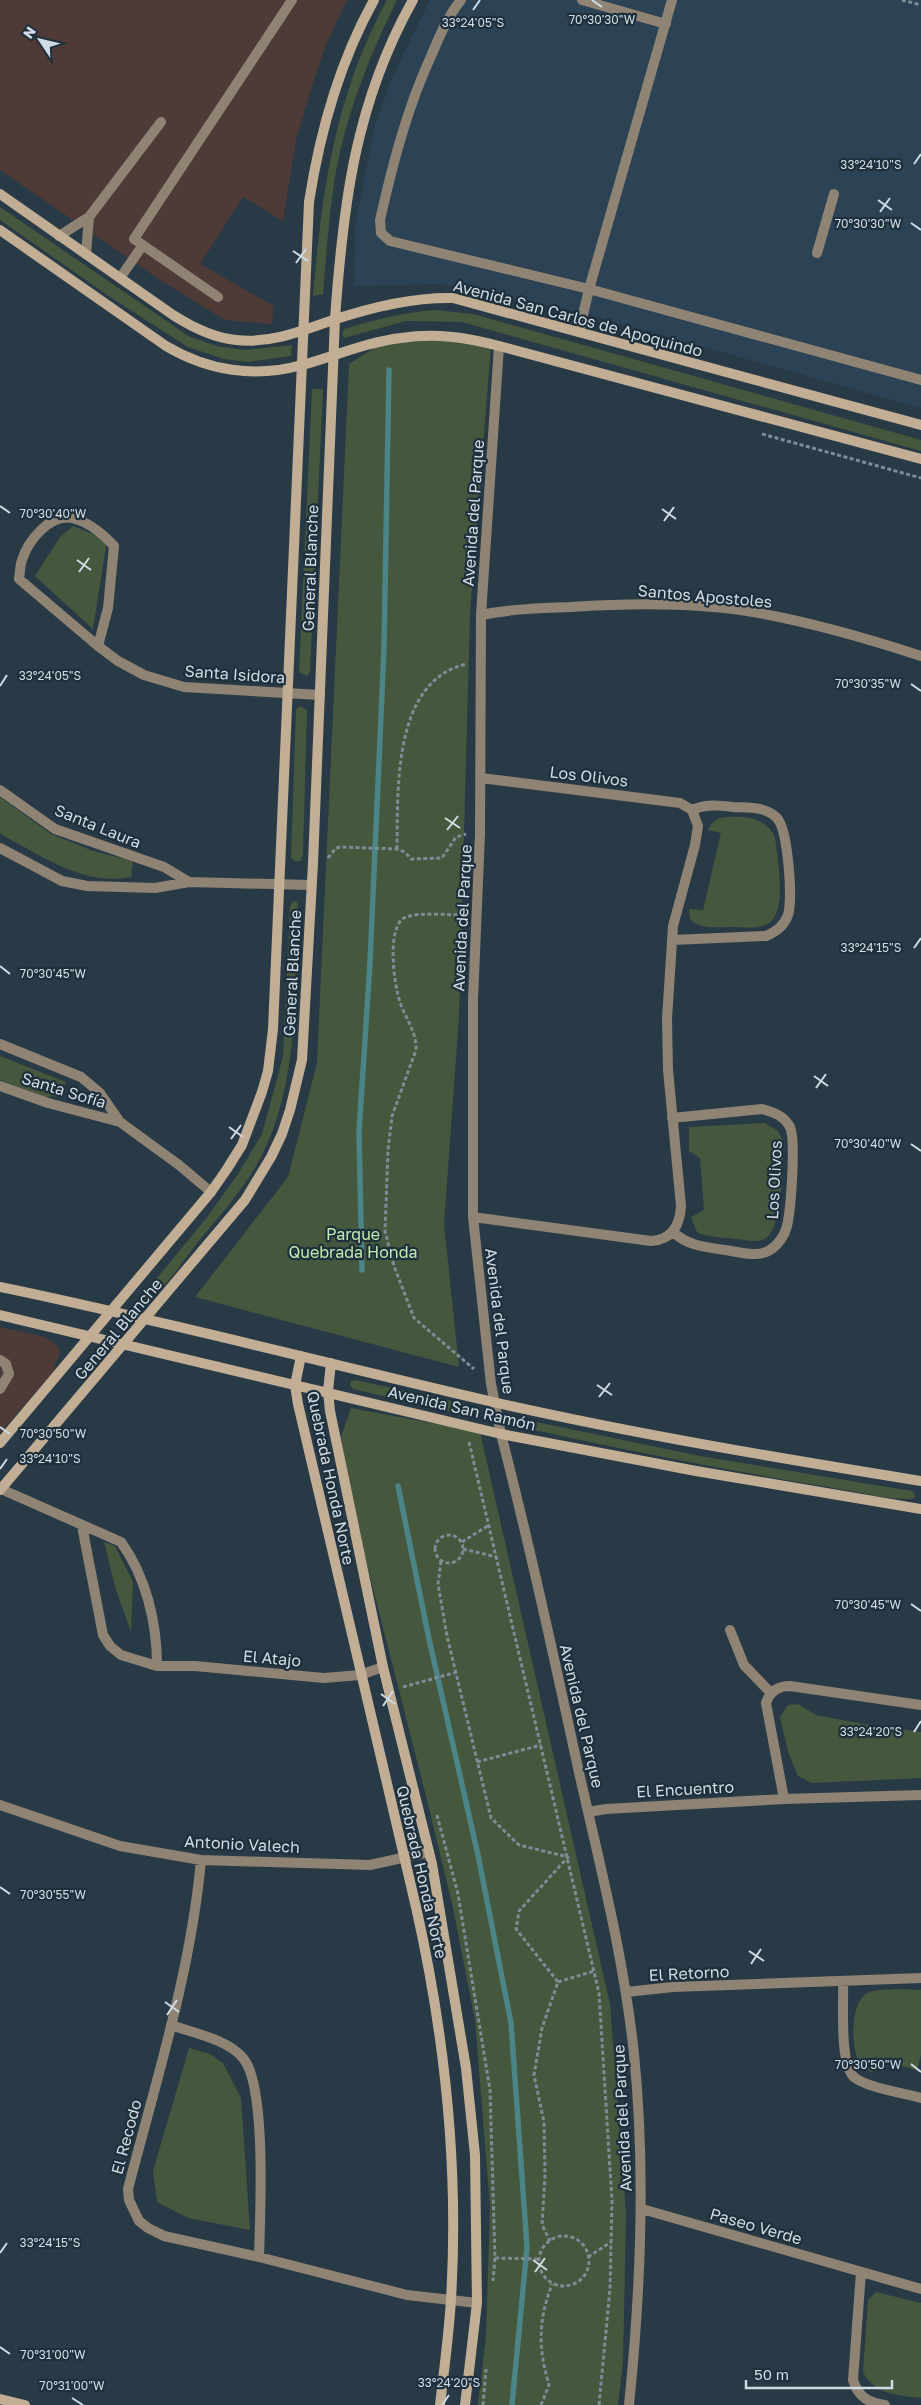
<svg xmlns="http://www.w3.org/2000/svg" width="921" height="2405" font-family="'Golos Text',sans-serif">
<rect width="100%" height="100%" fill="#293a47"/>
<!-- commercial -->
<path fill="#4e3a36" d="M0,0H347L326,44L310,92L297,136L283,221L243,197L200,264L274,306L272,324L225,320L163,282L0,170Z
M0,1327L45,1337L58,1346L60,1352L53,1372L0,1433Z"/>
<!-- built -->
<path fill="#2c4355" d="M430,0H921V408L583,313L442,284L354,286L355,228L374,128L392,78Z"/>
<!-- green -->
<path fill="#45573d" d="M387,0H397C367,61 342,124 333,191C328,225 326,260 323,294L313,296C322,190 335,95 387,0Z
M0,207L190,337L217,346L245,350L292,345L291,356L247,362L224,359L188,347L110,297L0,220Z
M436,310L473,314L921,440V451L462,322L406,321L344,338L342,334L344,329C374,320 404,312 436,310Z
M451,335L491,345L470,614L459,1016L444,1224L459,1367L195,1297L288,1177L317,1063L349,364L385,341Z
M312,389H323L310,672L307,676L299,672Z
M73,526L107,540L93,629L35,576L60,537Z
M300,706L307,710L303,854L301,861H294L291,857L296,710Z
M0,797L51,834L93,851L133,861L131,877C85,886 45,858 6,837L0,833Z
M719,818C740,815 765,816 775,837C777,857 788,910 769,923C759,930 742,927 731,927C717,927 700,930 690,919L689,909L703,910L721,833L708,830L711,824Z
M296,901L298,904C294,986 300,1078 263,1153C247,1186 221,1214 198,1242C183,1261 161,1294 142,1308L139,1306V1300L208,1216L238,1174L262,1134L283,1056L290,906L292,902Z
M0,1056L66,1082L60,1096L45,1097L0,1080Z
M765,1123L778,1131L783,1141C783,1161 783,1227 766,1238C758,1244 744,1239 735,1239C723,1237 708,1238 697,1232L691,1217L704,1210L700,1158L689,1151V1127Z
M355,1380L465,1404L472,1409L471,1414L463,1415L353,1389L350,1385L351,1381Z
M351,1408L480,1432L610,2004L626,2214L623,2362L618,2405H478L486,2336L490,2206L475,2020L453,1908L428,1804L354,1514L341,1437Z
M527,1420L700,1456L912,1491L915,1495V1498C901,1502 856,1492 840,1489C734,1472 630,1451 525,1428L522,1424Z
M104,1542L115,1546L133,1582L131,1632L115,1587Z
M798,1704L816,1715L869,1725L921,1732V1778L812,1783L798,1776L788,1752L780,1717L788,1705Z
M921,1990V2055L917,2070L876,2060L873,2073C867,2070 861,2067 858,2060C851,2045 851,2003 866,1994C877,1987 908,1990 921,1990Z
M189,2048L210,2054L223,2063L241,2098L250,2230L188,2218L157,2202L153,2171Z
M876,2292L921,2303V2398C899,2395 874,2395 863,2372L868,2300Z"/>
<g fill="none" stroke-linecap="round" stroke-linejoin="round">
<!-- stream -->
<path stroke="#4b8588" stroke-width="5.5" d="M362,1270L359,1132L370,963L384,648L389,370
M398,1486L429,1639L478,1855L511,2023L527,2247L512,2405"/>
<!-- path -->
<path stroke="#7e8c96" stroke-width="3" stroke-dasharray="4 2.5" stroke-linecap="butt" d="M902,0L921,5
M762,434L921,478
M397,849C398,790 392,680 467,664
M328,858L336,848L340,847L397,849L405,852L411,859L442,858L456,837L466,834
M464,915C449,915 420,912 406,917C386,924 394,983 399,999C404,1017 417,1031 416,1050L392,1116L388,1150L385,1231L394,1266L414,1318L474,1369
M469,1442L599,1993L612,2201L610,2289L599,2405
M435 1549a14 14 0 1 1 28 0a14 14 0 1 1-28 0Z
M462,1542L489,1525
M463,1549L497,1557
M441,1561L438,1584L447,1636L491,1818L519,1845L568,1857L519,1911L516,1929L558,1982L542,2028L534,2075L544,2122L545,2176L542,2225L550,2241
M403,1687L457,1672
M477,1762L541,1745
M437,1815L458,1894L490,2090L495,2258L493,2281
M558,1982L594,1971
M539 2261a25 25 0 1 1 50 0a25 25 0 1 1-50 0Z
M588,2257L611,2242
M495,2258L539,2259
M483,2405L486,2369
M541,2405L549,2385C538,2347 538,2322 552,2284"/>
<!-- lane -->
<path stroke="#8f8374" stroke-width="10" d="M461,0C448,16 440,35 432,54C407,108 393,163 380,220L381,233L390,241L589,289L921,380
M582,0L666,24
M59,236L89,217L161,122
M817,253L834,194
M86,254L89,217
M120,278L143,245
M218,297L134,239L292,0
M579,332L589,289L672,0
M0,1360L6,1364L9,1374L0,1389"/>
<!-- street -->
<path stroke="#8f8374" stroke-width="10" d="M499,346L481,615L480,834L473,1000V1217L491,1384L501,1434C530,1547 555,1662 580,1777C601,1869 624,1959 634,2054C646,2171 641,2288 629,2405
M481,615C511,609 541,608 571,607C631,603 693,602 753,612C810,622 866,638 921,656
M98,646L108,608L114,546C103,534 89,522 72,518C50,513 28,541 22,560C20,565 20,573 19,579L98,646L118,661L144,675L184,687L320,695
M0,790L55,829L164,867L189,882
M0,848L62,881L87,886L155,888L189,882L311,885
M672,940L766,936C776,932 784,926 788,915C793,899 788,830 777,818C766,806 747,808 733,807C718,805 705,804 692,810
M0,1044L81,1077L100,1093L120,1122L179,1165L211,1192
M0,1086L48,1103L120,1122
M672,1118L762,1109C774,1112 784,1116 790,1127C796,1140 791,1209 787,1226C785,1235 778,1245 770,1250C758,1258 739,1252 725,1250C705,1247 688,1246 673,1232
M473,1217L651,1241C672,1240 680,1225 681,1206L668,1070L667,1019L673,926L695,845L698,826L692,810L680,803L481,778
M1,1489L121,1542C146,1577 157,1622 157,1666
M82,1526L103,1635L110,1646L121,1655L157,1666H195L324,1678L360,1675L383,1667
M730,1630L744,1665L771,1693
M784,1799L766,1703C770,1691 778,1686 790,1686L921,1705
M0,1805L120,1846L201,1860L370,1865L429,1852
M588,1812L606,1809L784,1799L921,1795
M201,1860C191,1971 156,2081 128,2189L129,2200L139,2221L148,2228L164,2236L259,2257L407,2295L477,2303
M843,1981C844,2002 839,2063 854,2077C867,2088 904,2093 921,2098
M626,1992L673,1987L921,1978
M171,2025C193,2033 227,2039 243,2058C267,2086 260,2217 259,2257
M642,2209L921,2289
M861,2272L853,2380C858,2397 869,2403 885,2405"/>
<!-- secondary -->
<path stroke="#c1ae94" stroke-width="10" d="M0,194L173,315C192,327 213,338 236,340C270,344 302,331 333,320C372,307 412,297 453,298L921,425
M0,230L166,346C208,371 255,378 302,365C335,356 367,342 401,338C435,333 465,337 499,346L921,459
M0,1287C165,1321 328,1364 493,1402C635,1434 778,1458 921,1481
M0,1315L501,1434L696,1471L921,1509
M301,1356L295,1385L298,1404L416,1907C445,2036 459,2167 451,2299C449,2334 444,2370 440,2405
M331,1363L328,1391L330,1411L383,1667L432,1864L466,2068L475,2155L477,2303L465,2405
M0,1443L211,1192L227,1169L242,1145L262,1092L268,1071L273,1029L309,202C320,131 339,63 374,0
M0,1490L245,1200L271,1157L282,1134L290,1110L302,1060L313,863L335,319C343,205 355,103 413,0
M0,2399L25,2405"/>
</g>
<!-- ticks -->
<path fill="none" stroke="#d0dbe3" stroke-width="2" d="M592,0L602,7M473,10L480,0M914,164L921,154M878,200L892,210M880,212L890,198M911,223L921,230M293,251L308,261M296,263L306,249M0,506L10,513M662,509L676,519M664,521L674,507M77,560L91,570M79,572L89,558M911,684L921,691M0,686L7,675M445,818L460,828M447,830L458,816M914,948L921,938M0,966L10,974M814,1076L828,1086M816,1088L826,1074M229,1127L243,1137M231,1139L241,1125M911,1144L921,1151M597,1385L612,1395M599,1397L610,1383M0,1427L10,1434M0,1469L7,1459M911,1604L921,1611M381,1694L395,1704M383,1706L393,1691M914,1732L921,1721M0,1887L10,1894M749,1951L764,1961M751,1964L761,1949M165,2002L179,2012M167,2015L177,2000M911,2064L921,2072M0,2253L7,2243M533,2260L547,2270M535,2272L545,2258M0,2347L10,2354M72,2398L83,2405M442,2405L449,2395"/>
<g text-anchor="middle" stroke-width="4.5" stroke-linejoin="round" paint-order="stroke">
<!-- street labels -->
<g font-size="16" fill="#d0dbe3" stroke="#1f303d">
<text transform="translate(578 318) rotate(15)" y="6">Avenida San Carlos de Apoquindo</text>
<text transform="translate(473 513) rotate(-86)" y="6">Avenida del Parque</text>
<text transform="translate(310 568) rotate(-88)" y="6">General Blanche</text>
<text transform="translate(705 596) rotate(5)" y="6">Santos Apostoles</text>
<text transform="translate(235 674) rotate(4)" y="6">Santa Isidora</text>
<text transform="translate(589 776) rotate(7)" y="6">Los Olivos</text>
<text transform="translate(98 826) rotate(22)" y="6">Santa Laura</text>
<text transform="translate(462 918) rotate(-87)" y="6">Avenida del Parque</text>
<text transform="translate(292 973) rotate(-87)" y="6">General Blanche</text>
<text transform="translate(64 1090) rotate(17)" y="6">Santa Sofía</text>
<text transform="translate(774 1180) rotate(-87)" y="6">Los Olivos</text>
<text transform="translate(500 1321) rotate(83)" y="6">Avenida del Parque</text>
<text transform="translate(118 1329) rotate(-50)" y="6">General Blanche</text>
<text transform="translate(462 1408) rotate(13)" y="6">Avenida San Ramón</text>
<text transform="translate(331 1478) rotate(78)" y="6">Quebrada Honda Norte</text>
<text transform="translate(272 1658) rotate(5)" y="6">El Atajo</text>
<text transform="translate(582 1716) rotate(77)" y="6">Avenida del Parque</text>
<text transform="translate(685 1789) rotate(-3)" y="6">El Encuentro</text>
<text transform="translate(242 1844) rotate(3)" y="6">Antonio Valech</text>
<text transform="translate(422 1872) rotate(77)" y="6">Quebrada Honda Norte</text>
<text transform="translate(689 1973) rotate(-3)" y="6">El Retorno</text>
<text transform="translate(622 2118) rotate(-93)" y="6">Avenida del Parque</text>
<text transform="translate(126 2137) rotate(-75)" y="6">El Recodo</text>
<text transform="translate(756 2226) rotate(16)" y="6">Paseo Verde</text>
</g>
<!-- park labels -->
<g font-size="16" fill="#c1eaaf" stroke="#1f303d">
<text x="353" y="1240">Parque<tspan x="353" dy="18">Quebrada Honda</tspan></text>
</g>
</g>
<g font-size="12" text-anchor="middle" fill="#d0dbe3" stroke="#1f303d" stroke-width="4.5" stroke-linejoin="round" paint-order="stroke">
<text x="602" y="24">70°30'30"W</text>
<text x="473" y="27">33°24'05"S</text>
<text x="871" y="169">33°24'10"S</text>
<text x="868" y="228">70°30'30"W</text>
<text x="53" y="518">70°30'40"W</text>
<text x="50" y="680">33°24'05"S</text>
<text x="868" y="688">70°30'35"W</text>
<text x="871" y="952">33°24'15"S</text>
<text x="53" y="978">70°30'45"W</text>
<text x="868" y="1148">70°30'40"W</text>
<text x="53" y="1438">70°30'50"W</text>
<text x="50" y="1463">33°24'10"S</text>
<text x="868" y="1609">70°30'45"W</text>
<text x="871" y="1736">33°24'20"S</text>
<text x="53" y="1899">70°30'55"W</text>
<text x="868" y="2069">70°30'50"W</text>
<text x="50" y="2247">33°24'15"S</text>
<text x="53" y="2359">70°31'00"W</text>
<text x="449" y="2387">33°24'20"S</text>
<text x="72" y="2390">70°31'00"W</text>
</g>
<!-- north arrow -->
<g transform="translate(40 40) rotate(305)" stroke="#1f303d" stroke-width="4" paint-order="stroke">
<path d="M0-4L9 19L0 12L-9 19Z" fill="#d0dbe3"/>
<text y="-8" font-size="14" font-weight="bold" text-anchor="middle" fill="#d0dbe3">N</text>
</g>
<!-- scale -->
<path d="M746 2380v8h146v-8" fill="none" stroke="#d0dbe3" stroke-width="2.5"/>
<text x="754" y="2380" font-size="15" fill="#d0dbe3" stroke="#1f303d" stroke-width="4" paint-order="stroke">50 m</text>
</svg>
